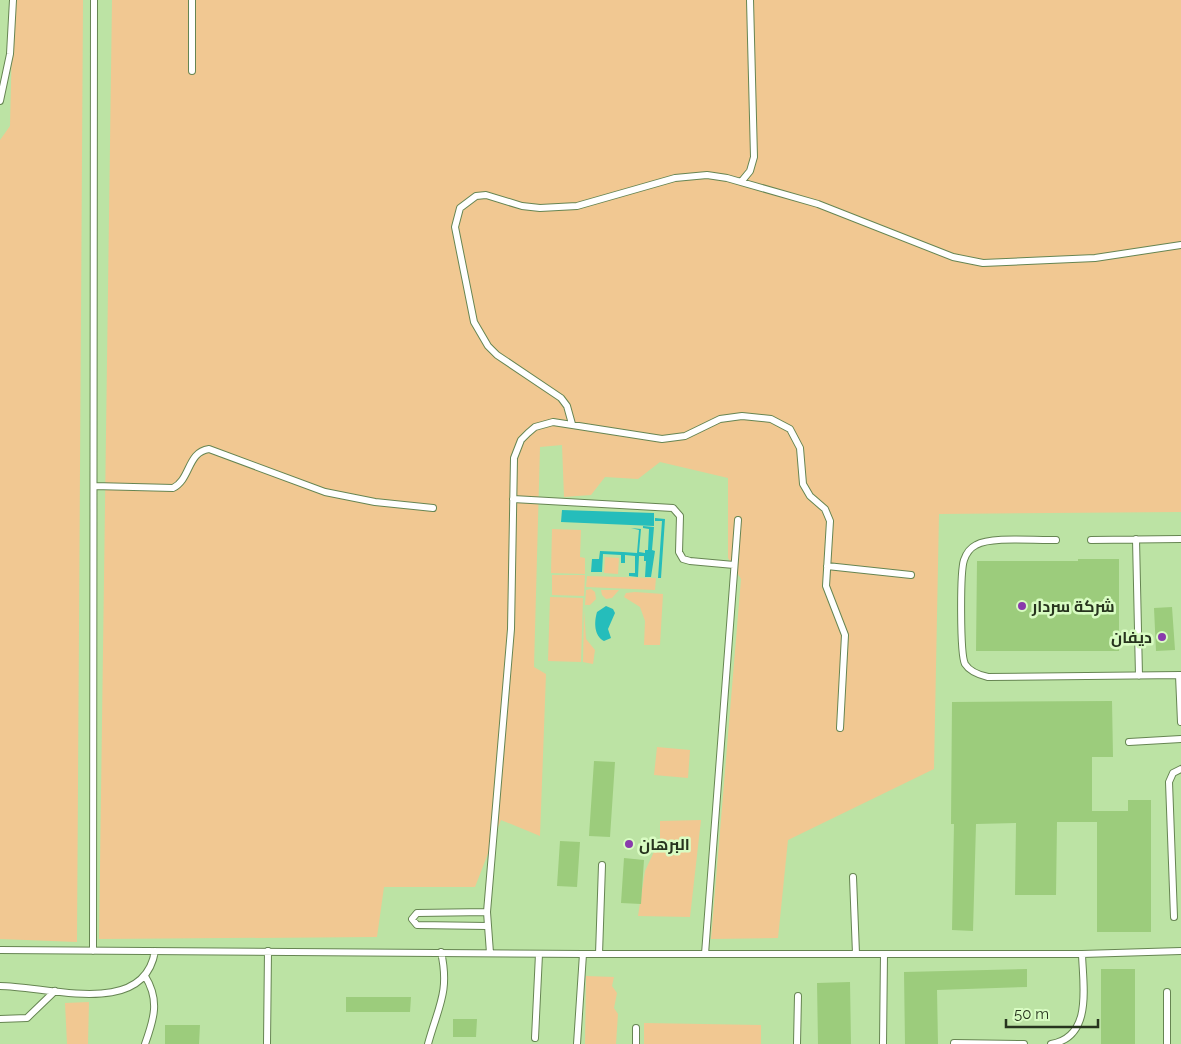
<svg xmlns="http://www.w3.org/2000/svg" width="1181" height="1044" font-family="Raleway,Cairo,sans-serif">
<rect width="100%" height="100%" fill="#cceeb6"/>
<!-- built -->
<path fill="#bce3a4" d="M0,0H1181V1044H0Z"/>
<!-- green -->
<path fill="#f1c892" d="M13,0H83L77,942L0,939V140L10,126Z
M112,0H1181V512L939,514L934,769L788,840L778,938L711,939L741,579L728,558V478L660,462L638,479L605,477L591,495L564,497L562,445L540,447L534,667L546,674L540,836L501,820L475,887H384L377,937L99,939Z
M552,529L581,530L580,557L585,558V574L551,573Z
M605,557L619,558L618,574L604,573Z
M552,575H585L584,596L552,595Z
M587,576L656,578L655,590L586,587Z
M591,589L595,592L596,599L590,605H585L586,590Z
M601,590H619L612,598L606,599L602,595Z
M635,592L663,594L660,645H644L645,621L640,607L624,597L626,593Z
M550,597L583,598L581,662L548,661Z
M584,611L586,639L595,650L593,664L583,662Z
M657,747L690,750L688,778L654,775Z
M701,820L690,917L638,916L645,871L660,839V821Z
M586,976L614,977L612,986L617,993L614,1008L618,1014L616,1044H585Z
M89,1002L88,1044H67L65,1003Z
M644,1023L761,1025V1044H644Z"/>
<!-- water -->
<path fill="#25bdbb" d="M562,510L654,513V526L561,522Z
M655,518L665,519L661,578H658L662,521H655Z
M643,526L654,527L652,550L655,551L651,577H645L646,561H644V556H639L638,577L629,576V573H635V556L625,555V563H621V555L603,554L602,572H591L592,559H599L600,551L623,552L624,543L623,552L637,553L639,530L631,528L641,529L639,552L645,553V550H648L649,529L643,528Z
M606,606L613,609L615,613L608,629L611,638L604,641C594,636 594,622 597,612Z"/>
<!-- building -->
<path fill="#9ccc7c" d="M1078,559H1119V651H976L977,561H1078Z
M1172,607L1175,650L1156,651L1154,608Z
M1112,701L1113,757H1092V811H1128V800H1151V932H1097V822H1057L1056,895H1015L1016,823L976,824L973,931L952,930L954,824H951L952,702Z
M594,761L615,762L610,837L589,836Z
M560,841L580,842L577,887L557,886Z
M624,858L644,860L641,904L621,903Z
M1027,969V987L937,990L938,1044H905L904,972Z
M1101,969H1135V1044H1101Z
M850,982L851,1044H818L817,983Z
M346,997H411L410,1012H346Z
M453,1019H477L476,1037H453Z
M165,1025H200L199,1044H165Z"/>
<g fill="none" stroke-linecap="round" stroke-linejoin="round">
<defs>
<path id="service" d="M192,71V0
M0,101L10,54L13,0
M741,182L750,171L754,157L750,0
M572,424L567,406L561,398L497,355L488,346L474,322L455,227L460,208L476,196L486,195L522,206L540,208L577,206L675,178L707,175L727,178L818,204L953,257L983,263L1095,258L1181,245
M94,486L173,488C191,479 187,452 209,449L325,492L375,502L433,508
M513,499L673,508L680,516L679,552L683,559L690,561L734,565
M1136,539L1139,676
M1056,540C1036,541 992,536 976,545C970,548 966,554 964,560C960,572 960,654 965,664C970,672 979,675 988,677L1181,675
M1091,540L1181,539
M827,566L911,575
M1179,675L1181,722
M1129,742L1181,739
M853,877L856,954
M1174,917L1169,782L1173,773L1181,769
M487,926L417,925L412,919L417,913L487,912
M0,950L583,954H1082L1181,951
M93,951L94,0
M490,953L487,912L511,629L514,458L521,440L528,433L535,427L553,422L662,439L685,436L720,419L742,416L771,419L790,429L800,448L803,484L810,496L825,509L830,521L826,586L845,635L840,728
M599,954L602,865
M705,954L738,520
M0,986C47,986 144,1019 155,951
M1167,992V1044
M0,1019L27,1018L55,991
M535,1038L539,954
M954,1043L1024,1044
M145,1044C154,1019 160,1000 145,976
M267,1044L268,951
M428,1044C438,1007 450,992 441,952
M577,1044L583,954
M636,1044V1028
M797,1044L798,996
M883,1044L884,954
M1051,1044C1093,1037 1083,986 1082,954"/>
</defs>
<!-- service casing -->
<use href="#service" stroke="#668552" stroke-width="8"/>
<!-- service -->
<use href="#service" stroke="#fff" stroke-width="6"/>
</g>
<!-- markers -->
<g fill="#893bac" stroke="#d9fcc3" stroke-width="2">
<circle cx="1022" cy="606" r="5"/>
<circle cx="1162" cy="637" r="5"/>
<circle cx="629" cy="844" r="5"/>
</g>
<g text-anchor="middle" stroke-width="5" stroke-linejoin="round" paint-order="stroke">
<!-- poi labels -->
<g font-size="16" font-weight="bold" fill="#27341e" stroke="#d9fcc3" text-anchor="start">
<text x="1032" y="612">شركة سردار</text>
<text x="1152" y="643" text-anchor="end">ديفان</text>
<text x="639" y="850">البرهان</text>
</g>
</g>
<!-- scale -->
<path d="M1006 1019v8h92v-8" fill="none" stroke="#27341e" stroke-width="2.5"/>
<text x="1014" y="1019" font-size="15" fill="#27341e" stroke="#d9fcc3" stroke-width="4" paint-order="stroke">50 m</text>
</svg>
